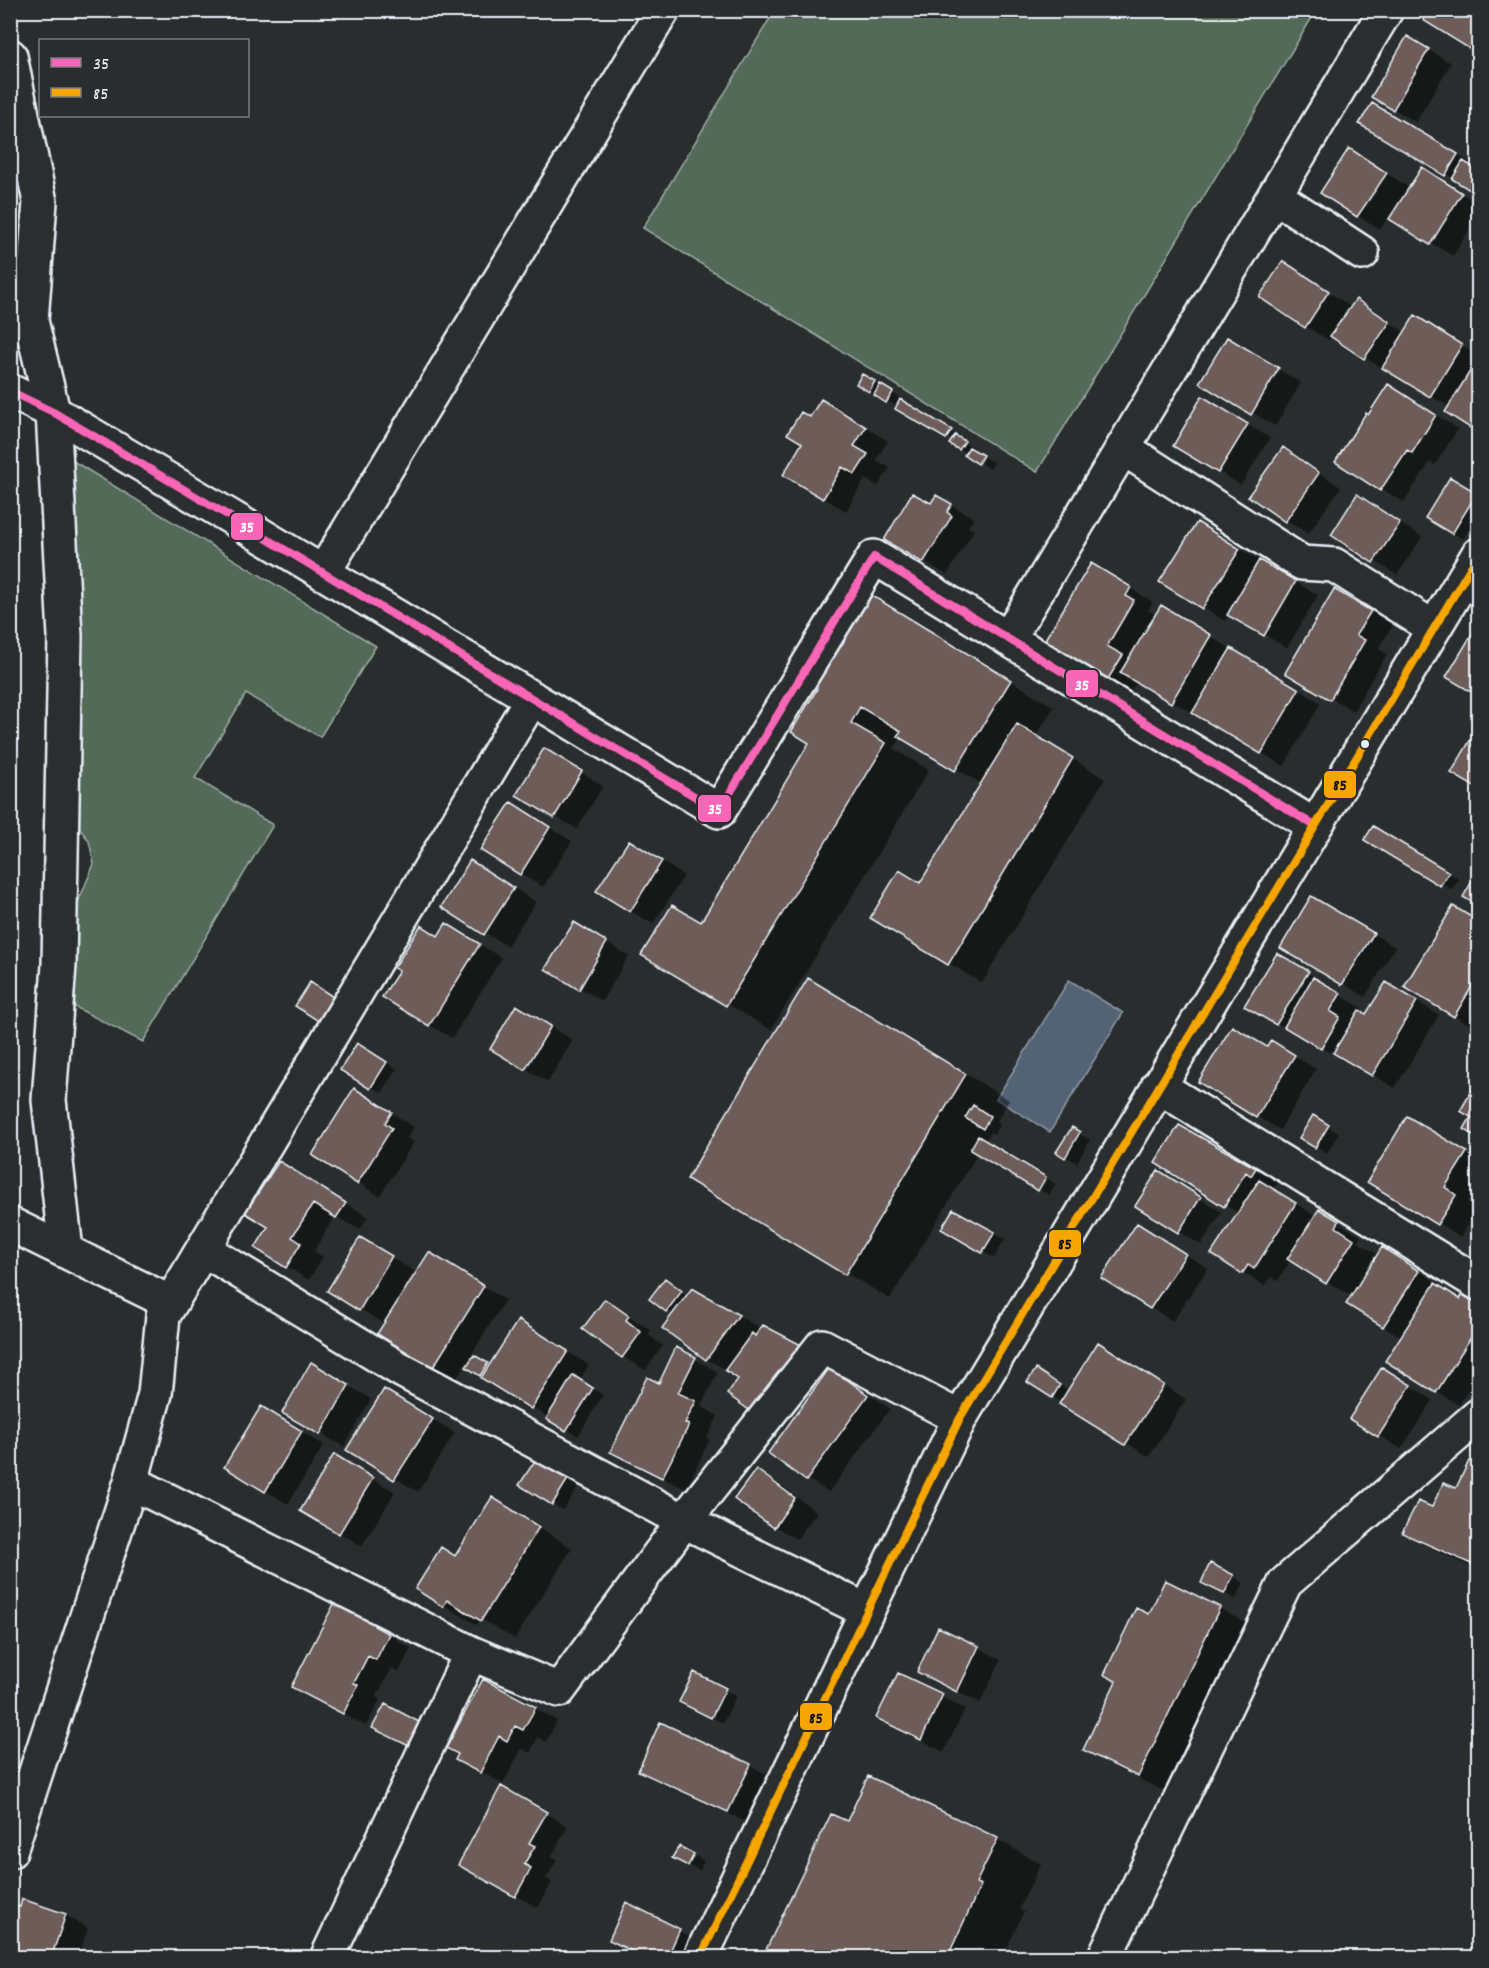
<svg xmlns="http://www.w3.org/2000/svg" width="1489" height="1968" font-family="Dekko,sans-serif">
<rect width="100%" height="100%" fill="#2a2d2e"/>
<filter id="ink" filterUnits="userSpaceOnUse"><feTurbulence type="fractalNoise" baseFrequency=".0167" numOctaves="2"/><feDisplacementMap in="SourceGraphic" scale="12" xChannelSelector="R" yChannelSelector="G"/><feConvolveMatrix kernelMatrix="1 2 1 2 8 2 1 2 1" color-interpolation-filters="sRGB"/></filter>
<g filter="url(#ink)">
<!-- green -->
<path fill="#526a58" stroke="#9daea8" stroke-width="1.5" d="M775,10H1316V11L1037,472L643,228Z
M73,461L376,646L320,737L246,694L195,778L273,825L143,1042L69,1004L70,941L77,905L94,864L89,841L70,814Z"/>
<!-- water -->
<path fill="#526474" stroke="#8e9ca9" stroke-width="1.5" d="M1069,980L1123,1013L1050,1132L996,1099Z"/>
<!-- shadow -->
<path fill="#0007" d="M1430,10H1478V52L1473,49Z
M1408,38L1451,63L1416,122L1373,97Z
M1373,105L1478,167V193L1361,124Z
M1350,150L1410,188L1445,182L1478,204V216L1453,256L1431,243L1400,199L1380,229L1357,216Z
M1283,263L1352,307L1356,301L1406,333L1438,330L1478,356V368L1476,371L1478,374V432L1447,411L1450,407L1365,358L1332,335L1329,340L1306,327L1261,297Z
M10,274L35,288L10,347Z
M1250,352L1301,383L1275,426L1201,383Z
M863,376L903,399L902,402L962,438L960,440L975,448L973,451L994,463L990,469L951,444L952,441L858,383Z
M1203,398L1270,438L1241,485L1175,446Z
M1411,399L1458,429L1435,465L1430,462L1404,502L1381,489L1369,417Z
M844,414L888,441L876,460L890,468L878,486L865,479L846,511L823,498L804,443L811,419Z
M1283,449L1341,487L1308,534L1250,496Z
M1450,479L1478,496V514L1463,539L1427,518Z
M1358,496L1422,537L1397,575L1333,535Z
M937,497L974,518L968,527L974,530L947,575L886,539L931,505Z
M1220,537L1318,595L1287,648L1229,614L1225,621L1161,582Z
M1091,565L1153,602L1148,610L1157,615L1161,607L1321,703L1284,766L1137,681L1131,691L1047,641Z
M1335,591L1393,625L1378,649L1387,654L1353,711L1287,672Z
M910,619L1054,707L1036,736L1105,779L982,983L948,963L921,885L982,784L902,737L894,749L929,770L771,1030L644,954L702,924Z
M1478,627V694L1449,676Z
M1478,730V787L1453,772Z
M567,763L603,786L577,829L518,795Z
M511,804L572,841L543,887L520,874Z
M1373,828L1459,879L1452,890L1367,839Z
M652,855L684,876L653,924L630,911Z
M493,875L536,902L507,946L485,933Z
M1454,908L1478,922V1026L1477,1029L1454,1016Z
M1335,911L1395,947L1365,997L1343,983Z
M574,924L629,956L602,1001L580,988Z
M439,937L469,938L502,958L452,1038L429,1025Z
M1277,955L1331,986L1329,988L1362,1008L1360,1012L1367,1016L1409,997L1439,1015L1395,1088L1345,1059L1344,1061L1301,1035L1300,1037L1246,1005Z
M852,1005L1009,1100L997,1121L1000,1124L994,1134L991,1132L985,1141L1056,1184L1049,1195L978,1153L890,1299L846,1273Z
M517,1007L573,1040L548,1082L492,1049Z
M1271,1042L1316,1069L1280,1130L1200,1082L1267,1048Z
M368,1051L397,1069L382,1093L342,1069Z
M1478,1083V1136L1466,1129L1473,1117L1462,1110Z
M377,1103L414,1127L407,1138L414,1142L380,1196L358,1183Z
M1313,1117L1339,1133L1327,1153L1301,1138Z
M1408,1118L1478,1160V1182L1467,1202L1478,1209L1461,1237L1369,1182Z
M1179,1127L1278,1182L1273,1189L1316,1216L1320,1211L1361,1236L1358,1242L1376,1253L1357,1283L1360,1285L1405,1262L1441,1285L1439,1288L1461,1300L1478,1298V1374L1459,1405L1437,1392L1402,1337L1383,1326L1351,1296L1291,1259L1278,1281L1271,1277L1265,1286L1213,1254L1239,1213L1225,1205Z
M1072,1129L1090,1140L1077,1163L1059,1152Z
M302,1176L368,1217L360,1230L335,1216L314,1251L323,1257L309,1280L287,1267Z
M1181,1186L1222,1212L1201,1245L1137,1206Z
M954,1211L1005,1239L994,1258L943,1229Z
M1138,1225L1208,1268L1173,1321L1151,1308Z
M1478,1232V1246L1472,1242Z
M383,1252L414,1271L383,1323L329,1290Z
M452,1267L505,1300L456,1380L379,1334Z
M665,1280L688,1295L692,1290L762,1329L772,1422L750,1409L741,1379L707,1359L674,1315L651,1299Z
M605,1301L651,1330L648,1334L663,1346L645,1370L623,1357Z
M541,1335L589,1365L579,1381L603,1395L578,1436L468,1367L475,1357L491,1366Z
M677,1349L718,1372L701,1406L718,1416L707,1438L710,1439L686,1489L634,1464L659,1385Z
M1121,1358L1186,1399L1149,1457L1029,1382L1036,1371L1069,1391Z
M312,1364L371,1399L344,1447L284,1412Z
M830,1369L853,1382L890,1409L829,1492L807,1479Z
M1405,1382L1433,1400L1401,1449L1351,1418Z
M407,1404L455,1433L418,1492L348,1449Z
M284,1421L324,1445L288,1504L226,1467Z
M334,1456L395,1492L362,1546L302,1511Z
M1478,1459V1570L1438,1552L1404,1532L1457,1490Z
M547,1467L578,1487L563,1510L552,1504Z
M756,1471L779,1484L817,1512L797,1539L774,1526Z
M526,1519L572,1548L515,1639L481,1619L477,1625L417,1589L456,1557Z
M1233,1576L1244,1583L1236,1599L1213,1588Z
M1219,1608L1253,1627L1172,1795L1119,1769L1085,1750Z
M374,1624L397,1637L396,1640L411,1648L399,1672L392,1668L376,1697L380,1700L366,1726L316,1700Z
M978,1647L1001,1660L980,1703L918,1671Z
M694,1674L736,1696L723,1723L692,1708Z
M898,1675L965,1709L944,1752L878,1718Z
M535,1708L557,1721L546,1742L538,1737L530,1753L522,1748L503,1784L457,1759Z
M750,1765L773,1778L751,1824L662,1783L640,1770Z
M502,1788L568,1826L551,1857L557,1860L546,1879L552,1882L538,1908L482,1877Z
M847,1823L997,1839L1041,1864L1019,1909L1024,1912L1002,1958H763Z
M693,1855L704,1861L700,1871L685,1864Z
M627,1904L702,1943L695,1958H644L611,1939Z
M65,1915L88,1928L78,1958H10Z"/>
<!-- building -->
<path fill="#6e5c58" stroke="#e8f1f8" stroke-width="1.5" d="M1428,10H1478V41L1473,51L1423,20Z
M1407,36L1429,49L1393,110L1371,97Z
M1372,103L1458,154L1445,176L1359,124Z
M1349,148L1387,173L1357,217L1320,193Z
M1463,161L1478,170V195L1452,179Z
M1422,167L1462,193L1430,245L1389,219Z
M1283,261L1329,291L1305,328L1259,297Z
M1356,299L1390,322L1364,359L1330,336Z
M1415,315L1462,345L1430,397L1382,368Z
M1227,337L1279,368L1251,415L1199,383Z
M1472,368L1478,373V433L1445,412Z
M862,374L875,381L869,392L856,384Z
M880,384L893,392L886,403L874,395Z
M1388,384L1436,415L1412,453L1407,450L1380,491L1335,462L1366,413L1368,415Z
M1202,396L1248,424L1218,473L1173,446Z
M821,399L866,427L854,446L868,454L855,474L842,467L823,499L783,475L802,443L787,434L801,412L810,417Z
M900,399L952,430L946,439L895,409Z
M955,435L965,441L959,450L949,444Z
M969,447L983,455L978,464L964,455Z
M1283,447L1319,473L1285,522L1248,496Z
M1450,477L1477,493L1452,534L1425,518Z
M912,493L931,503L936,495L952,504L947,512L952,516L923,563L884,540Z
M1357,494L1400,523L1373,563L1331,535Z
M1197,522L1240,549L1202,609L1159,582Z
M1259,560L1296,581L1264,636L1227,615Z
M1091,563L1131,587L1126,596L1134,600L1107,646L1123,655L1108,679L1044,641Z
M1334,589L1371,611L1356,635L1365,640L1330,700L1285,673Z
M866,592L1011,680L955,771L897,736L901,731L860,707L851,723L886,743L726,1006L641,955L672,905L701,922L809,743L791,732L817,689L810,685Z
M1161,605L1211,635L1171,703L1120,673Z
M1478,624V696L1446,677Z
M1231,648L1299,689L1261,754L1192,713Z
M1017,724L1073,758L948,965L870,918L899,870L920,883Z
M1478,727V789L1451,773Z
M544,748L582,771L554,818L516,795Z
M511,802L550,827L520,875L480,850Z
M1373,826L1449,872L1440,886L1364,840Z
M629,840L662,861L630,912L596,891Z
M470,860L514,888L484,935L441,907Z
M1478,871V906L1463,897Z
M1311,896L1374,933L1342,985L1280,948Z
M1453,906L1478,921V976L1454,1017L1404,987Z
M574,922L607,942L579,990L545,969Z
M446,923L480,944L429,1026L382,997L399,971L394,968L421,925L438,936Z
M1277,953L1309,971L1276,1025L1244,1006Z
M1313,977L1341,993L1330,1011L1340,1017L1321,1049L1284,1027Z
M808,978L966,1074L845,1275L687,1179Z
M310,982L335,998L320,1022L295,1006Z
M1386,982L1417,1001L1372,1076L1333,1053L1359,1010L1366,1014Z
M516,1005L551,1026L525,1070L490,1049Z
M1232,1026L1267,1047L1271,1040L1295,1055L1256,1118L1198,1082Z
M357,1043L387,1062L370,1089L340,1070Z
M1478,1080V1138L1464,1129L1471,1117L1460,1111Z
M354,1088L392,1112L385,1123L392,1128L357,1184L312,1155Z
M973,1105L990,1116L983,1129L965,1118Z
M1313,1115L1329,1125L1315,1148L1299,1138Z
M1407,1116L1467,1152L1445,1187L1456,1195L1437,1225L1367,1182Z
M1179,1125L1256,1168L1251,1176L1246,1172L1224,1207L1155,1163Z
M1072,1127L1080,1132L1065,1158L1056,1152Z
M978,1136L1046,1177L1038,1191L970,1150Z
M279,1161L346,1203L336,1218L313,1204L292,1237L301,1243L286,1268L255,1248L268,1227L245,1213Z
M1158,1170L1201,1197L1178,1233L1135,1206Z
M1259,1180L1296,1203L1254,1269L1248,1265L1242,1274L1211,1254Z
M953,1209L995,1232L982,1253L941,1229Z
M1319,1209L1339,1221L1336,1227L1354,1239L1326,1284L1287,1259Z
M1137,1223L1186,1254L1150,1309L1101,1278Z
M360,1237L392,1256L359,1311L327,1291Z
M1382,1247L1419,1271L1383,1327L1346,1304Z
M429,1252L484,1286L432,1369L377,1334Z
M665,1278L682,1291L666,1312L649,1299Z
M1435,1283L1460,1299L1466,1289L1478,1297V1326L1436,1393L1385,1361Z
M692,1288L739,1315L706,1360L662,1328Z
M605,1299L629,1316L626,1320L641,1332L622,1358L582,1329Z
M518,1320L568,1351L531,1409L481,1378Z
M763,1325L805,1347L766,1399L760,1394L749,1410L727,1394L738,1379L725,1370L752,1333L755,1336Z
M1098,1342L1164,1385L1125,1445L1059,1404Z
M676,1347L696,1357L678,1393L696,1401L685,1423L689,1425L662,1478L610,1452L647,1377L659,1383Z
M474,1355L488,1363L480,1376L466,1367Z
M311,1362L349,1385L320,1435L282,1413Z
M830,1367L868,1395L806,1481L768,1453Z
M1382,1367L1411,1385L1378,1437L1349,1419Z
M1036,1369L1060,1385L1052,1398L1027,1382Z
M573,1375L593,1388L566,1431L546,1419Z
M384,1389L433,1419L394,1480L346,1450Z
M261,1406L302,1431L265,1492L224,1467Z
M334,1454L373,1478L339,1534L300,1511Z
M1478,1455V1567L1402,1533L1418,1501L1432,1507L1443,1483L1456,1488L1469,1461L1475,1463Z
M536,1459L568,1479L552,1505L519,1485Z
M756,1469L795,1498L774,1528L734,1499Z
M492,1497L539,1527L481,1621L447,1600L443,1607L415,1589L441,1547L455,1556Z
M1210,1563L1234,1575L1224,1594L1201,1583Z
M1165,1580L1220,1607L1138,1777L1083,1750L1116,1681L1104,1675L1136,1608L1149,1614Z
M335,1602L375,1623L374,1626L389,1634L376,1660L368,1656L354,1683L358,1685L343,1714L291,1687Z
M938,1627L979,1646L957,1692L917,1672Z
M694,1672L726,1688L711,1718L679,1702Z
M898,1673L943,1694L921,1740L876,1718Z
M483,1679L536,1707L523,1730L515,1726L507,1741L499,1736L480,1773L455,1760L458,1754L446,1748Z
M385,1704L421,1723L409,1746L372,1728Z
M660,1722L751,1764L728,1812L638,1771Z
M868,1776L998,1838L976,1883L981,1885L947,1958H762L831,1814L847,1821Z
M501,1786L547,1812L529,1843L535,1846L524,1864L531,1868L515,1897L458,1865Z
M679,1846L694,1854L688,1866L672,1858Z
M22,1899L66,1914L51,1958H10V1904L20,1907Z
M626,1902L680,1929L667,1958H646L609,1940Z"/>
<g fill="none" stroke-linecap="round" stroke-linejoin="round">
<defs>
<path id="minor" d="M10,56L40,202L31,321L53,412L65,636L59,965L49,1100L66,1251
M1275,196L1362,253
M10,391L53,412L229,516L719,811L874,557L1315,826
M1123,448L1302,563L1334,565L1434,628
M323,573L663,10
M1008,639L1386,10
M1158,1086L1478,1283
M10,1224L171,1303
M203,1249L403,1371L684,1521L822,1346L960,1418
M131,1482L471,1653L559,1690L684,1521L867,1611
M10,1851L131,1482L155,1394L163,1316L532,698
M327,1958L471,1653
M700,1958L960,1418L1478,555
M1104,1958L1285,1583L1478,1416"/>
</defs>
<!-- minor casing -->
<use href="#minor" stroke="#e8f1f8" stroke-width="38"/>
<!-- minor -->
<use href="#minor" stroke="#2a2d2e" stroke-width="33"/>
<defs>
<path id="bus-1" d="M10,391L53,412L229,516L719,811L874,557L1315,826"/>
<path id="bus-2" d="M700,1958L960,1418L1478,555"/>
</defs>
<!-- bus-1 casing -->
<use href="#bus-1" stroke="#2a2d2e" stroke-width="12"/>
<!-- bus-2 casing -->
<use href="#bus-2" stroke="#2a2d2e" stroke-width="12"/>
<!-- bus-1 -->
<use href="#bus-1" stroke="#fa66b7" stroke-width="8"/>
<!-- bus-2 -->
<use href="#bus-2" stroke="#f7a600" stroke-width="8"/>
</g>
</g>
<!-- markers -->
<circle fill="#e8f1f8" stroke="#2a2d2e" stroke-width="2" cx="1365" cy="744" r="5"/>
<g stroke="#2a2d2e" stroke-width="2">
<rect x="230" y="512" width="34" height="29" rx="6" fill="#fa66b7"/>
<rect x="1065" y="669" width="34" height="29" rx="6" fill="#fa66b7"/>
<rect x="1323" y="770" width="34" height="29" rx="6" fill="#f7a600"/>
<rect x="697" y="794" width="35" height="29" rx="6" fill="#fa66b7"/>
<rect x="1048" y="1229" width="34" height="29" rx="6" fill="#f7a600"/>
<rect x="799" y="1702" width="34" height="29" rx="6" fill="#f7a600"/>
</g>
<g font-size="16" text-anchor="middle" font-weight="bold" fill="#fff">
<text x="247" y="532">35</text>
<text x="1082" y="690">35</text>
<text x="715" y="814">35</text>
</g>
<g font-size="16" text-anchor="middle" font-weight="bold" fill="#111">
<text x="1340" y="790">85</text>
<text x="1065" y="1249">85</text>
<text x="816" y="1723">85</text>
</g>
<!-- margin -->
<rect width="1489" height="1968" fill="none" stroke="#2a2d2e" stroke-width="36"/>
<rect x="18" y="18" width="1453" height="1932" fill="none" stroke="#e8f1f8" stroke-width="2" filter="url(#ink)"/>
<!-- legend -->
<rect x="39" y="39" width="210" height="78" fill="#2a2d2e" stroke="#767b7f" stroke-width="1.5"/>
<rect x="51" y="58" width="30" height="9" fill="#fa66b7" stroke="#767b7f" stroke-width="1.5"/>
<text x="93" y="69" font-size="18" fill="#e8f1f8">35</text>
<rect x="51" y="88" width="30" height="9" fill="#f7a600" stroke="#767b7f" stroke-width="1.5"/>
<text x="93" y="99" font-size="18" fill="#e8f1f8">85</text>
</svg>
